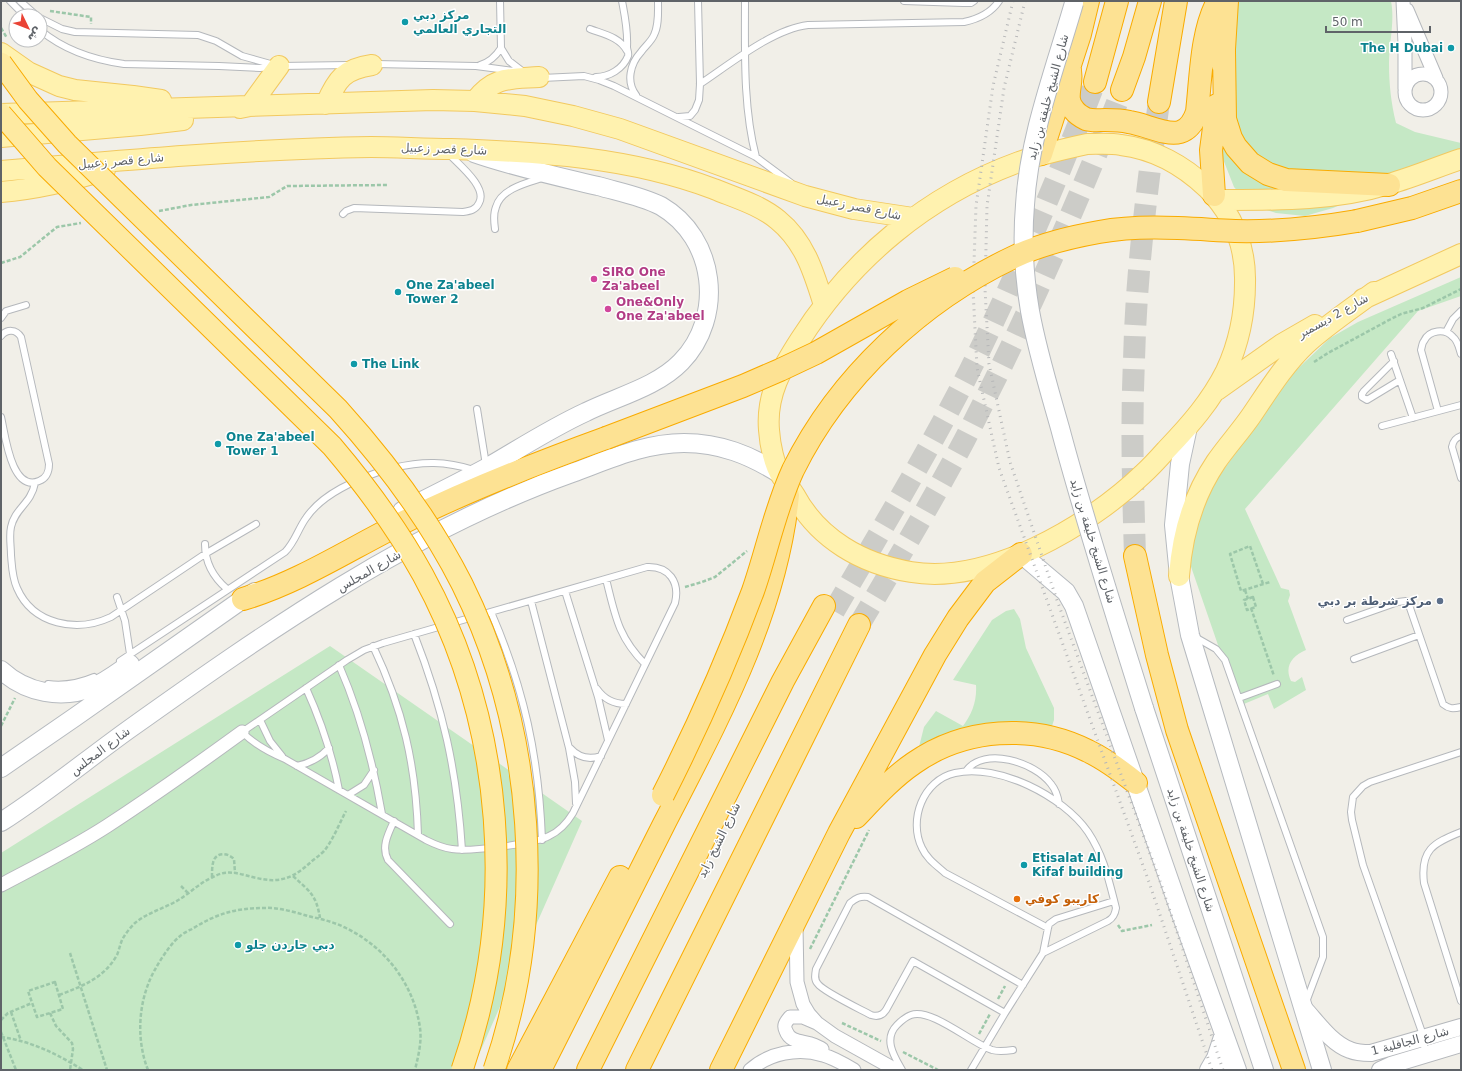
<svg xmlns="http://www.w3.org/2000/svg" width="1462" height="1071" font-family="'DejaVu Sans',Vazirmatn,sans-serif">
<rect width="100%" height="100%" fill="#f1efe8"/>
<!-- green -->
<path fill="#c5e8c5" d="M1234,1H1391C1395,21 1389,43 1389,64C1389,83 1391,103 1396,123L1415,132L1461,143V150L1333,208L1305,216L1276,213L1249,204L1234,187L1223,159L1219,127Z
M1461,277V296L1418,311L1245,509L1281,588L1289,590L1290,595L1288,601L1306,650C1292,656 1284,666 1291,681L1295,682L1302,677L1306,690L1274,709L1268,694L1239,706L1187,555L1191,526L1211,488L1286,380L1330,338L1358,322Z
M1014,609L1020,619L1026,648L1054,708V720L1052,726L1017,723L918,751L924,727L936,711L963,726C972,714 977,701 976,685L953,680L992,620L1006,611Z
M330,646L582,821L472,1070H1V853Z"/>
<g fill="none" stroke-linecap="round" stroke-linejoin="round">
<!-- motorway-tunnel -->
<path stroke="#ccccc8" stroke-width="22" stroke-dasharray="22 11" stroke-linecap="butt" d="M1135,556C1133,491 1131,426 1134,361C1136,274 1147,188 1159,102
M834,611C880,532 927,454 969,372C1016,278 1057,180 1095,82
M859,625C895,564 931,503 964,441C1023,327 1075,210 1122,90"/>
<defs>
<path id="service" d="M10,1L25,16
M20,1L37,16
M500,1L501,48L509,61L522,71
M745,1C745,52 743,107 756,157
M904,1L963,3H971L974,1
M40,18L62,29L75,32L198,35L216,41L242,56L274,65
M590,29C603,34 620,37 627,51
M40,30C64,50 94,60 124,64L219,66L260,68L272,67
M375,64L476,66L514,71
M480,65C490,62 496,56 501,48
M281,66L348,65
M596,77C609,77 623,69 628,56C629,53 627,50 627,47C628,30 625,17 622,1
M542,78L584,76L599,80L614,86L756,157L791,183
M700,84C730,64 773,29 808,25L964,22C978,19 991,13 999,1
M636,95C626,82 630,64 641,52C645,46 651,42 654,35C659,25 658,12 658,1
M679,117L690,116L695,110L699,100L700,84L698,1
M343,214L346,211L354,208L463,212C470,211 476,210 479,203C488,187 458,164 448,153
M495,229C494,222 493,214 496,207C501,189 526,183 542,178
M1,318L6,311L26,305
M1446,332L1453,319L1461,311
M1,336C7,329 16,329 21,337L49,464C49,472 47,478 39,481C11,493 5,433 1,417
M1391,354L1413,418
M1394,361L1364,391L1362,394V397L1367,400L1400,380
M477,409L486,465
M1438,411L1421,350C1422,347 1422,343 1424,341C1429,330 1445,328 1453,337C1458,341 1459,348 1461,354
M1382,426L1461,405
M1461,436C1455,438 1453,441 1452,447L1461,478
M393,468C423,461 445,461 474,470
M35,483C31,504 15,508 11,527C9,536 11,546 11,555C12,566 12,577 17,588C33,625 77,633 111,617L205,554L256,524
M205,544C205,563 213,577 227,589
M647,567C669,566 680,582 675,603L573,813C567,823 560,831 549,836C534,844 469,852 452,849C443,848 434,844 426,840L285,759C268,752 255,745 242,732L347,660L364,650L383,643Z
M606,579C615,615 618,637 645,664
M565,591L598,697L608,740
M117,597L125,621L130,654
M531,601L569,748L575,782L576,803
M491,612C524,688 539,757 542,840
M1347,620L1398,602L1406,601L1409,604L1410,608L1443,704C1449,709 1453,709 1461,707
M414,634C443,708 457,771 462,850
M1195,637L1216,649L1225,660L1323,937V957L1306,1002
M373,646C403,709 416,765 418,835
M1354,659L1419,635
M120,661L285,552C295,542 298,529 306,518C323,493 356,480 384,470
M339,665C360,713 373,762 382,814
M48,684C64,686 80,683 94,677
M306,688C321,721 332,754 339,790
M597,689C604,699 614,704 626,704
M1239,698L1277,684
M260,720L270,741L282,756
M570,748C578,757 589,760 601,756
M297,766C311,763 320,758 329,748
M966,771C984,746 1035,762 1051,784C1056,790 1058,797 1059,804
M348,795L364,785L374,770
M394,821C388,834 381,847 388,860L450,924
M1461,832C1433,843 1420,850 1424,883L1461,1001
M1043,953L1108,921C1113,918 1115,915 1116,908C1109,881 1104,856 1088,832C1063,796 998,763 955,773C923,780 908,820 922,848C927,859 936,865 945,873L1048,928
M1005,1013L913,961L886,1010C882,1016 877,1017 871,1015C860,1009 824,992 818,984C814,980 815,975 816,969L850,903C856,898 860,896 868,897L1023,985
M1429,1053L1424,1046V1038L1363,865L1352,820L1351,812L1353,797L1363,786L1370,782L1461,752
M902,1070C894,1056 883,1039 897,1025C901,1021 905,1017 911,1015C932,1008 971,1043 992,1050C999,1052 1006,1051 1013,1050
M971,1070L1005,1013L1043,953L1048,928L1049,924L1056,919L1114,901"/>
<path id="minor" d="M1403,1L1405,44V89
M1407,10L1436,78
M1405 92a18 18 0 1 1 36 0a18 18 0 1 1-36 0Z
M1,885C37,866 73,848 107,826C153,796 198,764 242,732
M796,926L797,982L803,1004L809,1014L817,1023L835,1036L896,1070
M817,1023L803,1017H790C786,1022 783,1025 786,1031C790,1042 801,1041 811,1044C815,1045 818,1047 822,1049
M750,1070C769,1053 798,1047 823,1055C834,1058 844,1064 854,1070
M1223,1070L1231,1052"/>
<path id="tertiary" d="M1304,1008C1317,1022 1331,1043 1350,1050C1357,1053 1364,1053 1371,1053L1461,1027
M1380,1070L1391,1065L1461,1044"/>
<path id="secondary" d="M1188,427L1180,464L1174,525L1179,576L1190,635L1322,1070
M402,511C430,497 458,483 486,468C519,449 551,428 586,412C616,397 657,387 681,362C725,317 716,238 661,206C641,196 619,192 598,186C556,176 514,167 474,153
M1021,554L1066,592L1074,606L1182,917L1237,1070
M1,670C26,693 62,700 93,687C107,681 118,672 130,664
M1144,708L1264,1070
M1,768L75,717L243,599L255,592
M1,822C45,794 85,761 128,730C267,631 410,531 572,473C608,460 644,443 684,443C720,443 750,455 780,474
M1209,1070L1216,1058L1224,1034"/>
<path id="primary" d="M1,53L28,72L59,86L75,90L133,96L161,100
M475,101C494,76 510,79 539,77
M326,104C337,79 344,69 372,65
M240,108L250,106L279,66
M1,114L433,100L475,101L525,106L573,116L620,129L805,196L854,209L913,218
M1,137L140,125L183,120
M1087,144C1098,144 1110,143 1121,145C1154,149 1184,166 1207,188C1233,214 1246,247 1245,283C1245,314 1239,343 1226,371C1211,401 1190,425 1167,449C1159,458 1152,466 1143,474C1089,526 989,585 911,572C862,564 818,539 794,494C790,488 786,483 782,477C774,465 770,445 769,430C766,394 782,368 800,340C852,258 928,195 1019,162C1041,154 1064,149 1087,144Z
M1,171C124,160 247,149 371,147C397,147 424,149 451,149C540,152 630,157 714,189C736,198 760,205 778,220C805,242 814,273 824,305
M1,192C37,189 71,181 105,170
M1218,200C1275,200 1334,201 1389,184C1414,177 1437,167 1461,159
M1363,299L1461,254
M1217,390L1282,344L1315,325
M1179,576C1182,535 1193,496 1216,462C1227,446 1240,432 1251,416C1268,391 1284,365 1306,344C1327,325 1351,309 1374,292"/>
<path id="motorway" d="M1224,51L1225,119L1231,138L1236,147L1250,163L1268,174L1286,180L1389,185
M1223,65L1227,1
M1069,66C1075,82 1062,97 1074,110C1077,114 1082,117 1086,119C1092,121 1099,120 1105,120C1113,120 1121,120 1129,122C1144,124 1166,136 1180,132C1190,129 1194,121 1197,112C1201,77 1201,32 1218,1
M1095,82L1117,1
M1122,90L1134,57L1150,1
M1159,102L1176,1
M1041,154L1080,34L1088,1
M1214,195L1211,150L1217,105
M1357,221L1412,208L1461,191
M1135,556L1157,655L1177,730L1294,1070
M243,599C300,582 351,548 404,522C470,489 537,463 606,438
M856,817C874,798 892,778 914,763C964,728 1033,723 1088,751C1105,759 1121,771 1136,783
M518,1070L620,877
M540,1070C581,988 622,906 664,824C718,719 776,614 788,495
M588,1070L783,681L824,606
M637,1070L859,625
M721,1070L839,833L935,655L958,618L985,582L1021,554"/>
</defs>
<!-- service casing -->
<use href="#service" stroke="#b5b8bc" stroke-width="8"/>
<!-- minor casing -->
<use href="#minor" stroke="#b5b8bc" stroke-width="15"/>
<!-- tertiary casing -->
<use href="#tertiary" stroke="#b5b8bc" stroke-width="18"/>
<!-- secondary casing -->
<use href="#secondary" stroke="#b6babf" stroke-width="20"/>
<!-- primary casing -->
<use href="#primary" stroke="#f2c960" stroke-width="22"/>
<!-- motorway casing -->
<use href="#motorway" stroke="#f9ab00" stroke-width="24"/>
<!-- path -->
<path stroke="#9cc7a9" stroke-width="2.5" stroke-dasharray="4 2" stroke-linecap="butt" d="M50,11L91,17V24
M1,28L7,38
M159,211L191,205L269,197L287,186L388,185
M1,263L20,257L57,227L81,223
M1314,362L1328,353L1389,320L1401,314L1423,308L1461,289
M1263,584L1250,546L1230,554L1241,591C1251,588 1260,585 1270,582
M685,587L702,582L715,577L747,551
M1245,590L1248,599
M1253,597L1256,607L1247,610L1244,600Z
M1251,608L1274,676
M1,726L15,698
M293,876C310,892 316,894 320,918
M212,877C212,872 212,867 213,863C215,852 227,852 234,859L235,873
M181,886L189,894
M1118,925L1122,931L1152,925
M810,949L869,830
M70,953L107,1070
M55,982L63,1009L37,1017L28,991Z
M59,995C83,986 104,978 117,955C119,950 120,945 122,940C125,934 130,928 135,923C148,912 166,908 180,899C191,892 201,882 213,877C229,868 241,875 257,878C281,884 295,877 312,861C316,858 320,855 324,851C333,840 339,824 346,811
M998,999L1005,986
M11,1012L21,1041
M50,1013L56,1026L72,1043L73,1049L70,1070
M1,1020L8,1013L32,1003
M842,1023L881,1041
M1,1032L16,1070
M979,1034L990,1014
M1,1037C31,1041 57,1054 83,1070
M903,1052L938,1070
M148,1070C137,1042 138,1009 149,982C154,969 169,945 179,937C183,933 188,931 192,929C216,914 235,908 264,908C278,907 294,912 308,916C321,919 334,922 346,928C385,947 414,984 420,1028C422,1042 418,1057 415,1070"/>
<!-- service -->
<use href="#service" stroke="#fff" stroke-width="6"/>
<!-- minor -->
<use href="#minor" stroke="#fff" stroke-width="13"/>
<!-- tertiary -->
<use href="#tertiary" stroke="#fff" stroke-width="16"/>
<!-- secondary -->
<use href="#secondary" stroke="#fff" stroke-width="18"/>
<!-- primary -->
<use href="#primary" stroke="#fff2af" stroke-width="20"/>
<!-- motorway -->
<use href="#motorway" stroke="#fde293" stroke-width="22"/>
<!-- rail -->
<path stroke="#b6b7b8" stroke-width="3" stroke-dasharray="1 5" stroke-linecap="butt" d="M1013,1L993,86L976,206L973,290L977,368L999,468L1149,882L1212,1070
M1025,1L1004,88L987,206L985,289L989,364L1010,462L1058,603L1159,878L1223,1070"/>
<defs>
<path id="secondary-bridge" d="M1074,3C1055,69 1029,136 1025,205C1022,240 1024,276 1030,311C1037,350 1049,389 1060,428C1085,522 1115,615 1144,708"/>
<path id="trunk-bridge" d="M1,63L28,100L67,144L338,409C386,462 429,519 462,584C535,731 548,914 494,1070
M1,114L47,167L332,446C366,486 397,528 423,575C505,725 518,909 462,1070"/>
<path id="motorway-bridge" d="M606,438L743,386L780,370L816,353L908,301L955,278
M663,795C697,728 727,661 753,591C767,551 775,509 793,470C839,377 922,300 1016,256C1042,244 1071,237 1099,232C1144,224 1190,229 1235,231C1276,232 1316,228 1357,221"/>
</defs>
<!-- secondary-bridge casing -->
<use href="#secondary-bridge" stroke="#b6babf" stroke-width="20" stroke-linecap="butt"/>
<!-- trunk-bridge casing -->
<use href="#trunk-bridge" stroke="#f9ab00" stroke-width="23" stroke-linecap="butt"/>
<!-- motorway-bridge casing -->
<use href="#motorway-bridge" stroke="#f9ab00" stroke-width="24" stroke-linecap="butt"/>
<!-- secondary-bridge -->
<use href="#secondary-bridge" stroke="#fff" stroke-width="18"/>
<!-- trunk-bridge -->
<use href="#trunk-bridge" stroke="#feeaa1" stroke-width="21"/>
<!-- motorway-bridge -->
<use href="#motorway-bridge" stroke="#fde293" stroke-width="22"/>
</g>
<!-- markers -->
<g fill="#0f9aa8" stroke="#fff" stroke-width="1.5">
<circle cx="405" cy="22" r="4"/>
<circle cx="1451" cy="48" r="4"/>
<circle cx="398" cy="292" r="4"/>
<circle cx="354" cy="364" r="4"/>
<circle cx="218" cy="444" r="4"/>
<circle cx="1024" cy="865" r="4"/>
<circle cx="238" cy="945" r="4"/>
</g>
<g fill="#d1479c" stroke="#fff" stroke-width="1.5">
<circle cx="594" cy="279" r="4"/>
<circle cx="608" cy="309" r="4"/>
</g>
<circle fill="#5c6f8a" stroke="#fff" stroke-width="1.5" cx="1440" cy="601" r="4"/>
<circle fill="#e8710a" stroke="#fff" stroke-width="1.5" cx="1017" cy="899" r="4"/>
<g text-anchor="middle" stroke-width="3" stroke-linejoin="round" paint-order="stroke">
<!-- culture labels -->
<g font-size="12" font-weight="bold" fill="#0d838f" stroke="#fff" text-anchor="start">
<text x="413" y="19">مركز دبي<tspan x="413" dy="14">التجاري العالمي</tspan></text>
<text x="1443" y="52" text-anchor="end">The H Dubai</text>
<text x="406" y="289">One Za'abeel<tspan x="406" dy="14">Tower 2</tspan></text>
<text x="362" y="368">The Link</text>
<text x="226" y="441">One Za'abeel<tspan x="226" dy="14">Tower 1</tspan></text>
<text x="1032" y="862">Etisalat Al<tspan x="1032" dy="14">Kifaf building</tspan></text>
<text x="246" y="949">دبي جاردن جلو</text>
</g>
<!-- street labels -->
<g font-size="12" fill="#5f6368" stroke="#fff">
<text transform="translate(1048 97) rotate(-75)" y="4">شارع الشيخ خليفة بن زايد</text>
<text transform="translate(444 149) rotate(2)" y="4">شارع قصر زعبيل</text>
<text transform="translate(121 161) rotate(-5)" y="4">شارع قصر زعبيل</text>
<text transform="translate(859 207) rotate(12)" y="4">شارع قصر زعبيل</text>
<text transform="translate(1333 316) rotate(-29)" y="4">شارع 2 ديسمبر</text>
<text transform="translate(1093 541) rotate(73)" y="4">شارع الشيخ خليفة بن زايد</text>
<text transform="translate(369 571) rotate(-30)" y="4">شارع المجلس</text>
<text transform="translate(100 751) rotate(-37)" y="4">شارع المجلس</text>
<text transform="translate(719 840) rotate(-64)" y="4">شارع الشيخ زايد</text>
<text transform="translate(1191 850) rotate(72)" y="4">شارع الشيخ خليفة بن زايد</text>
<text transform="translate(1410 1041) rotate(-15)" y="4">شارع الجافلية 1</text>
</g>
<!-- hotel labels -->
<g font-size="12" font-weight="bold" fill="#b23c85" stroke="#fff" text-anchor="start">
<text x="602" y="276">SIRO One<tspan x="602" dy="14">Za'abeel</tspan></text>
<text x="616" y="306">One&amp;Only<tspan x="616" dy="14">One Za'abeel</tspan></text>
</g>
<!-- service labels -->
<g font-size="12" font-weight="bold" fill="#4e5e75" stroke="#fff" text-anchor="end">
<text x="1432" y="605">مركز شرطة بر دبي</text>
</g>
<!-- food labels -->
<g font-size="12" font-weight="bold" fill="#c56008" stroke="#fff" text-anchor="start">
<text x="1025" y="903">كاريبو كوفي</text>
</g>
</g>
<!-- border -->
<rect width="1462" height="1071" fill="none" stroke="#5f6368" stroke-width="4"/>
<!-- north arrow -->
<g transform="translate(28 28) rotate(133)"><circle r="19" fill="#ffffff" stroke="#bfc1c3"/>
<path d="M0-3L7 15L0 10L-7 15Z" fill="#ea4335"/>
<text y="-6" font-size="11" font-weight="bold" text-anchor="middle" fill="#5f6368">ش</text>
</g>
<!-- scale -->
<path d="M1326 26v6h104v-6" fill="none" stroke="#5f6368" stroke-width="2"/>
<text x="1332" y="26" font-size="12" fill="#5f6368" stroke="#ffffff" stroke-width="3" paint-order="stroke">50 m</text>
</svg>
